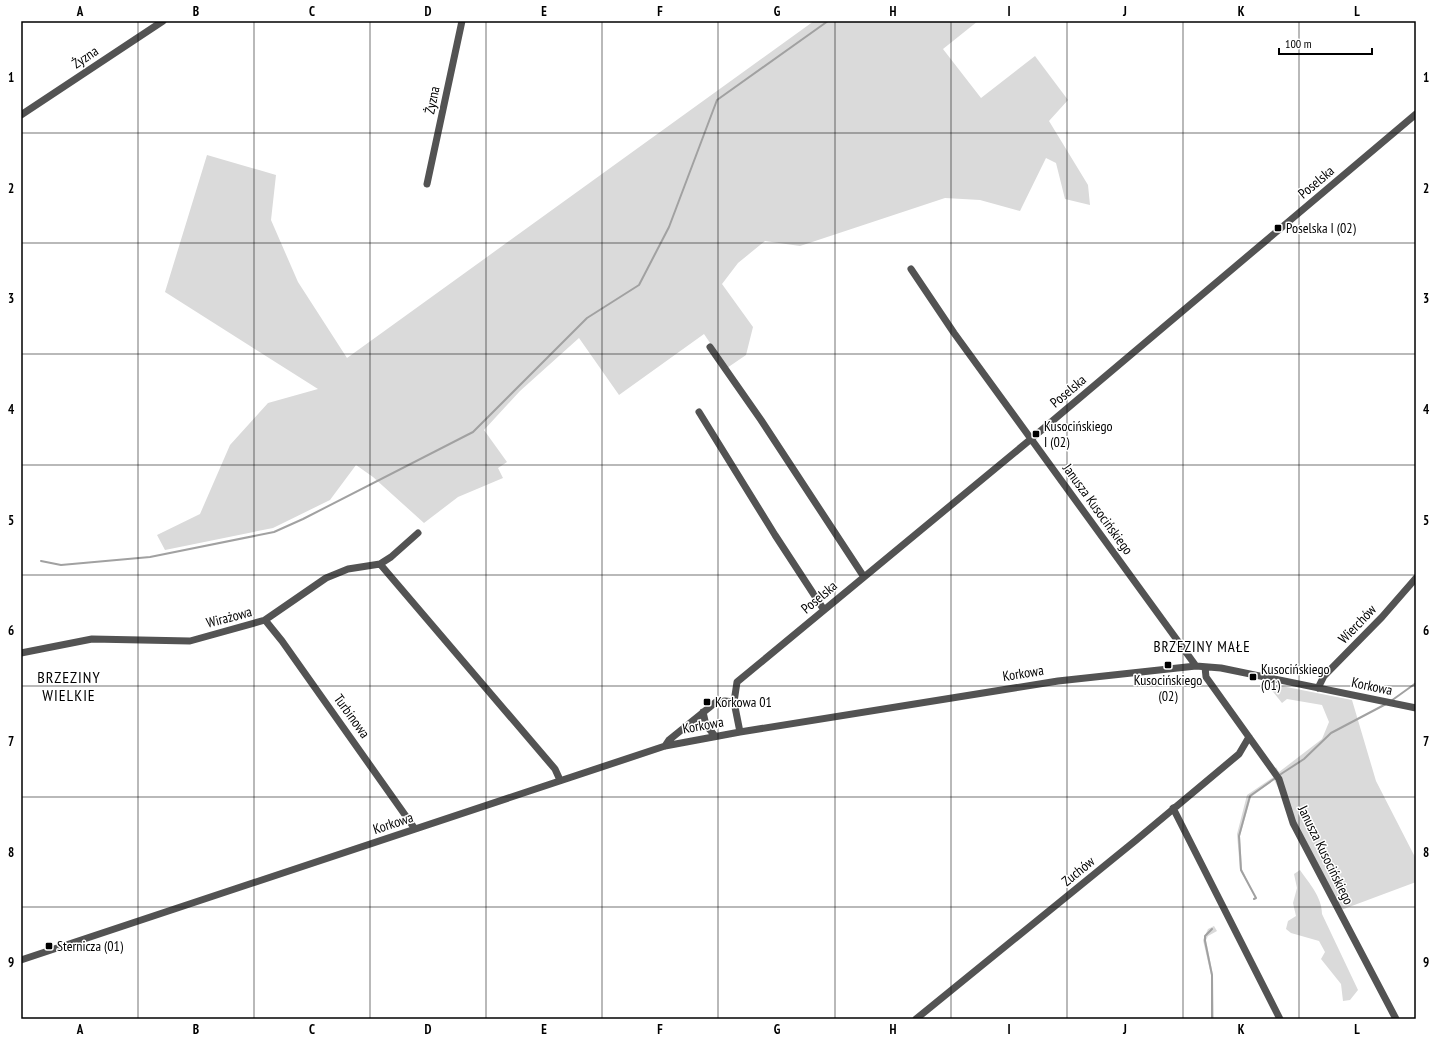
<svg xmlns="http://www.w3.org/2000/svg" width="1437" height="1040" font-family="'PT Sans Narrow',sans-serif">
<rect width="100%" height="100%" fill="#fff"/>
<!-- green -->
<path fill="#dadada" d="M814,21H978L943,49L981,98L1035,56L1068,100L1049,121L1088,185L1090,205L1065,199L1056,163L1046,158L1020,211L980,200L945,198L800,246L765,241L738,263L722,284L753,327L746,355L727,368L704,334L619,395L579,338L520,391L484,430L507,462L498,468L503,478L458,497L424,523L373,477L356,465L330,500L273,528L165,550L157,535L200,514L230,445L268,403L318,389L165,292L207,155L276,175L271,220L298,282L347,358Z
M1266,683L1352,700L1376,781L1416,859V882L1341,910L1295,823L1275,769L1276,767L1279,772L1322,739L1329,722L1322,705L1287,699L1282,703Z
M1275,776L1281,793L1274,780L1251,797L1240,836L1242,869L1256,899L1240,870L1237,834L1247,795Z
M1300,870C1309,883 1322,897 1322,914L1358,990L1350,1000L1343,1001L1341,984L1321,959L1325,952L1319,941L1291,933L1286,929L1288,921L1296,916L1293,903L1297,888L1294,874Z
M1214,926L1217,931L1208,936L1206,940L1213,975L1214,1019H1211V975L1203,940L1208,929Z"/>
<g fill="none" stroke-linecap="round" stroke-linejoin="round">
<!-- stream -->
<path stroke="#a1a1a1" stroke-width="2" d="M41,561L61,565L150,557L274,532L303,519L473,432L587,318L639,285L669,227L717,100L828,21
M1391,701L1416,683
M1281,774L1304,759L1331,733L1386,704
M1254,899L1256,898L1241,870L1239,836L1250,796L1274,779
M1212,929L1205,936V941L1212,975V1019"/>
<!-- minor -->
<path stroke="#535353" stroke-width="7" d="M21,115L163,21
M427,184L462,21
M911,269L954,333L1196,666
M710,347L761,420L864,577
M699,412L775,535L824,610
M380,564L555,769L560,780
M265,620L282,641L415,829
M21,653L92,639L190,641L265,620L326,578L348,569L380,564L391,557L418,533
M1205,667L1206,677L1279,779L1293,823L1396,1019
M1318,688L1324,676L1382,617L1416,578
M703,712L706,725L715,736
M740,732L734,702L737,682L1031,439L1416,114
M665,746L669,740L716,702L725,701L734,702
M1173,808L1280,1019
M21,960L665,746L740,732L1058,681L1196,666L1221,668L1416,708
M916,1019L1135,841L1239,754L1249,737"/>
</g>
<!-- grid -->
<path fill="none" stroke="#000" stroke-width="1" stroke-opacity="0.55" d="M138,21V1019M254,21V1019M370,21V1019M486,21V1019M602,21V1019M718,21V1019M835,21V1019M951,21V1019M1067,21V1019M1183,21V1019M1299,21V1019M21,133H1416M21,243H1416M21,354H1416M21,465H1416M21,575H1416M21,686H1416M21,797H1416M21,907H1416"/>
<!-- markers -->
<g fill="#000" stroke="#fff" stroke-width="1.5">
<rect x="1274" y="224" width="8" height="8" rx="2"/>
<rect x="1032" y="430" width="8" height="8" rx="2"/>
<rect x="1164" y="661" width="8" height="8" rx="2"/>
<rect x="1249" y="673" width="8" height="8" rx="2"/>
<rect x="703" y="698" width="8" height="8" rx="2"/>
<rect x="45" y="942" width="8" height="8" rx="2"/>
</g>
<g text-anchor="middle" stroke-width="3" stroke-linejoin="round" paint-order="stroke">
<!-- street labels -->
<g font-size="14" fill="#000" stroke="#fff">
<text transform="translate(85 57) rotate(-34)" y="5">Żyzna</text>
<text transform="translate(432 100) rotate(-78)" y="5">Żyzna</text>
<text transform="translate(1316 182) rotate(-40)" y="5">Poselska</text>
<text transform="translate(1068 391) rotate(-40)" y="5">Poselska</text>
<text transform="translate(1098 509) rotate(54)" y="5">Janusza Kusocińskiego</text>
<text transform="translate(819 597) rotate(-40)" y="5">Poselska</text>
<text transform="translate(229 617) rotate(-15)" y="5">Wirażowa</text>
<text transform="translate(1357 624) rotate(-46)" y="5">Wierchów</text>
<text transform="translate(1023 673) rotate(-9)" y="5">Korkowa</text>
<text transform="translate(1372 686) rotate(12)" y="5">Korkowa</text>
<text transform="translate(352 716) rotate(54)" y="5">Turbinowa</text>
<text transform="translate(703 725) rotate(-10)" y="5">Korkowa</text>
<text transform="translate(393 823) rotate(-18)" y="5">Korkowa</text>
<text transform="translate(1326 855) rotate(64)" y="5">Janusza Kusocińskiego</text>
<text transform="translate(1078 871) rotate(-39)" y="5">Zuchów</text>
</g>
<!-- poi labels -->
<g font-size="14" fill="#000" stroke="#fff" text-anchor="start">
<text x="1286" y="233">Poselska I (02)</text>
<text x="1044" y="431">Kusocińskiego<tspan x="1044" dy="16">I (02)</tspan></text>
<text x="1261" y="674">Kusocińskiego<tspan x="1261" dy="16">(01)</tspan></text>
<text x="1168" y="685" text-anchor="middle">Kusocińskiego<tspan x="1168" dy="16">(02)</tspan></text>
<text x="715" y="707">Korkowa 01</text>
<text x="57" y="951">Sternicza (01)</text>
</g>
<!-- neighbourhood labels -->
<g font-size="15" letter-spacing="1" fill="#000" stroke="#fff">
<text x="1202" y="652">BRZEZINY MAŁE</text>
</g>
<!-- quarter labels -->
<g font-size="16" letter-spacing="1" fill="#000" stroke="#fff">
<text x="69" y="683">BRZEZINY<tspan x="69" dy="18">WIELKIE</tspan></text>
</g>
</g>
<!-- border -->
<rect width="1437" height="1040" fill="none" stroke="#ffffff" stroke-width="44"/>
<!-- scale -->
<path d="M1279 48v6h93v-6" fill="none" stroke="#000000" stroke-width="2"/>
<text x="1285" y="48" font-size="12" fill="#000000" stroke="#ffffff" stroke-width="3" paint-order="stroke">100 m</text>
<rect x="22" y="22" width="1393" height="996" fill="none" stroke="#000" stroke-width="1.5"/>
<g font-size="13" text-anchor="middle" font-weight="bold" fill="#000">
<text x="80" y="16">A</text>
<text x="196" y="16">B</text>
<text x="312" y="16">C</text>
<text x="428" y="16">D</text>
<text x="544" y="16">E</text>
<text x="660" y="16">F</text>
<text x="777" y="16">G</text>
<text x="893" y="16">H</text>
<text x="1009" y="16">I</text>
<text x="1125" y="16">J</text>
<text x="1241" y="16">K</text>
<text x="1357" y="16">L</text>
<text x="11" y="82">1</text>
<text x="1426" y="82">1</text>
<text x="11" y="193">2</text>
<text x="1426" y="193">2</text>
<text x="11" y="303">3</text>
<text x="1426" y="303">3</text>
<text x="11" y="414">4</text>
<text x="1426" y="414">4</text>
<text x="11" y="525">5</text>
<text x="1426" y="525">5</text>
<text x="11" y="635">6</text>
<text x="1426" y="635">6</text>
<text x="11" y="746">7</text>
<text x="1426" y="746">7</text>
<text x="11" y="857">8</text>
<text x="1426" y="857">8</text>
<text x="11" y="967">9</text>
<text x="1426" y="967">9</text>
<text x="80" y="1034">A</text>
<text x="196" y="1034">B</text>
<text x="312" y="1034">C</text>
<text x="428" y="1034">D</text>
<text x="544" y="1034">E</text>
<text x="660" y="1034">F</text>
<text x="777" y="1034">G</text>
<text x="893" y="1034">H</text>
<text x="1009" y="1034">I</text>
<text x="1125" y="1034">J</text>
<text x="1241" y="1034">K</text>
<text x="1357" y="1034">L</text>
</g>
</svg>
